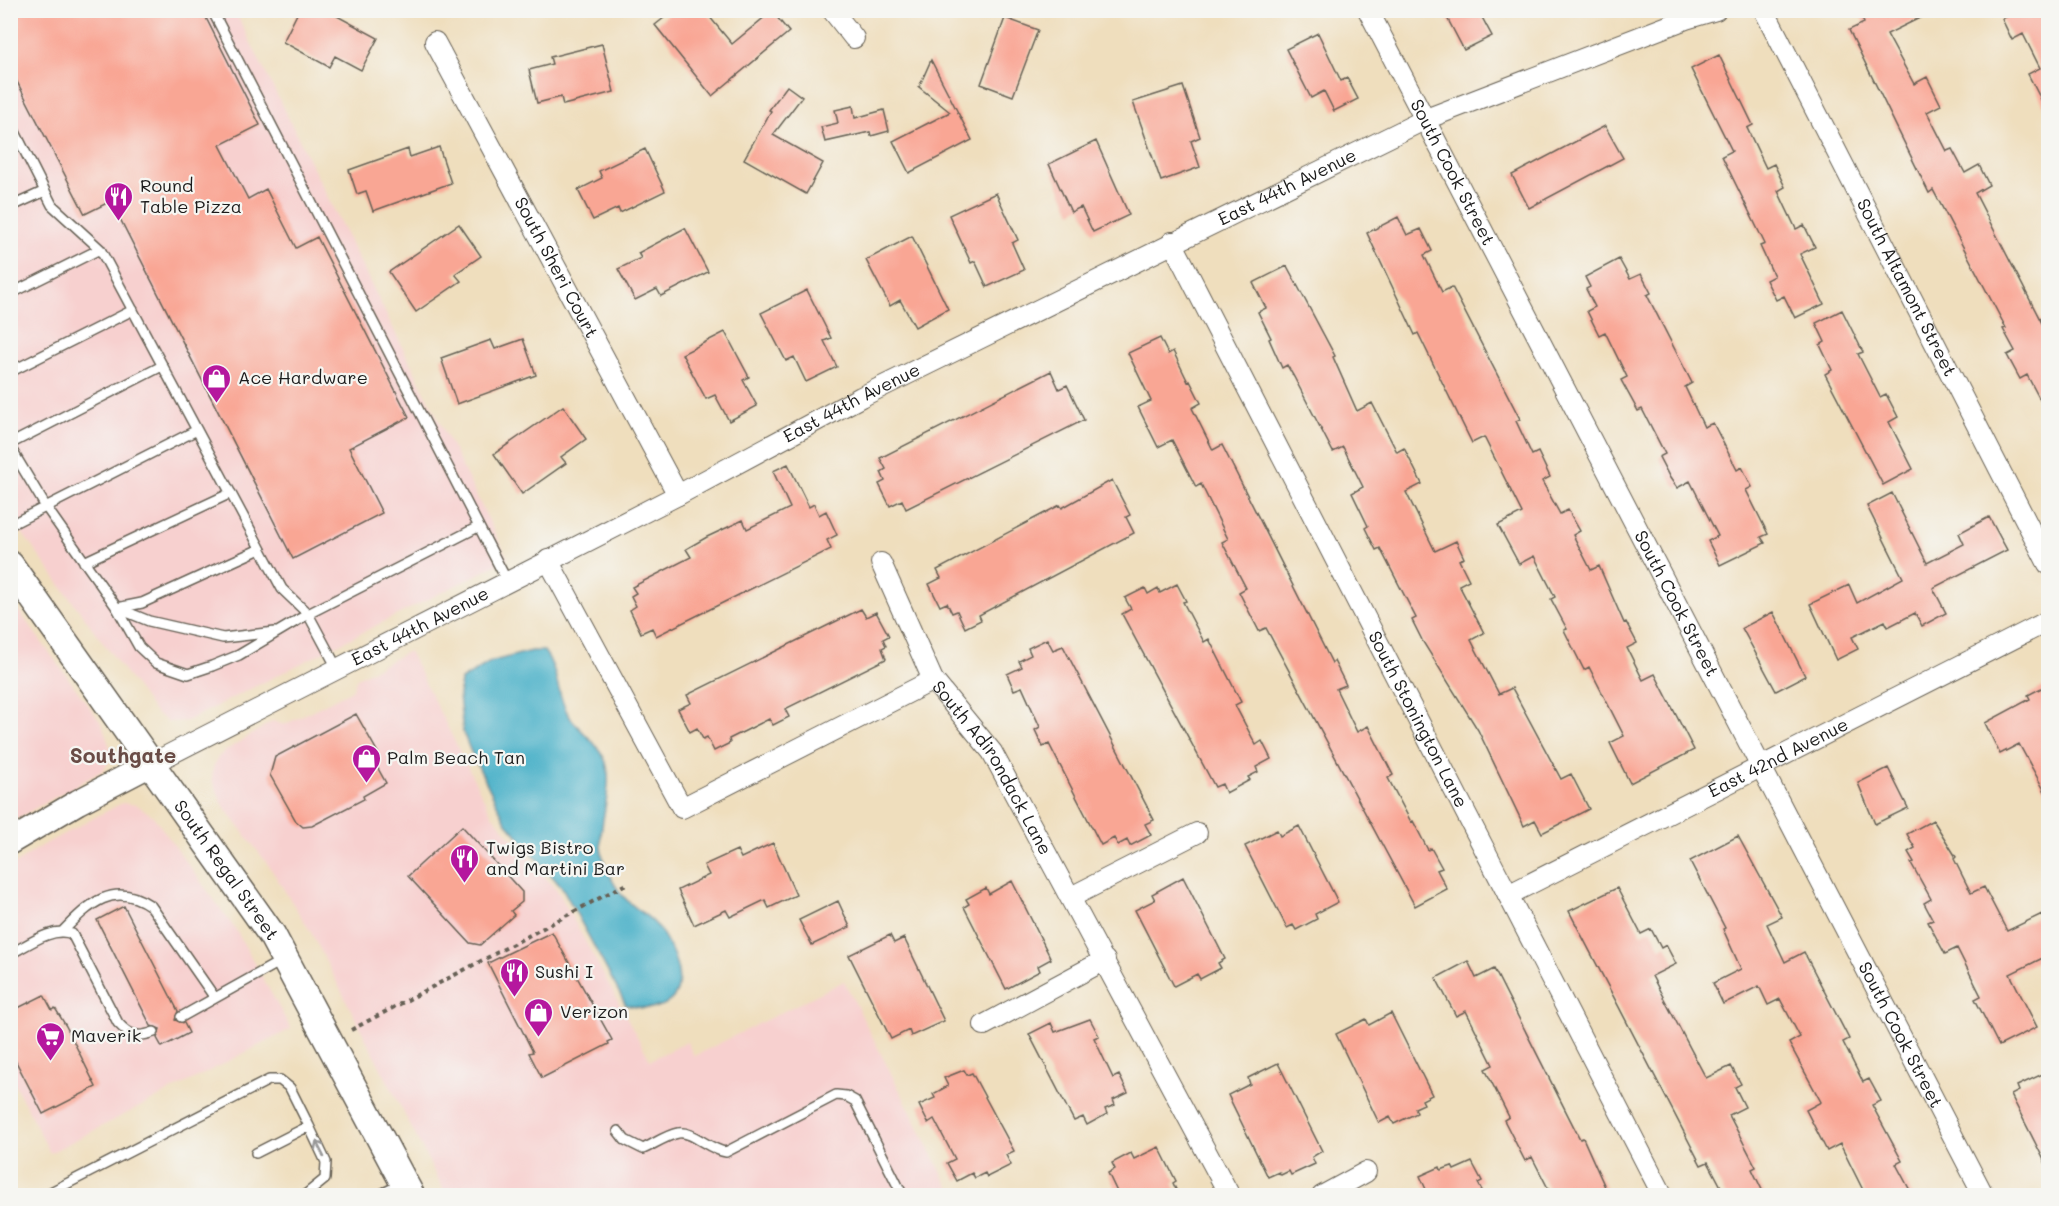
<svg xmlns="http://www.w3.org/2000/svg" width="2059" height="1206" font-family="Mali,sans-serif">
<rect width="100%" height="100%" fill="#f6f6f2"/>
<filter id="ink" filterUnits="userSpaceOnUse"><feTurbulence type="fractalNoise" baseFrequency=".0167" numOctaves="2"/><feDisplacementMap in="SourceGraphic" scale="12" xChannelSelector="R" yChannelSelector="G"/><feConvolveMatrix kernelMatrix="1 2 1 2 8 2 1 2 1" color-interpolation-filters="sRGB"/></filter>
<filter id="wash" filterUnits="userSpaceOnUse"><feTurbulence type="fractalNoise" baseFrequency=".008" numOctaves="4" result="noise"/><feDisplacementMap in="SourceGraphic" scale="24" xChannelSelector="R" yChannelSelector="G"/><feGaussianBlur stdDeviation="1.35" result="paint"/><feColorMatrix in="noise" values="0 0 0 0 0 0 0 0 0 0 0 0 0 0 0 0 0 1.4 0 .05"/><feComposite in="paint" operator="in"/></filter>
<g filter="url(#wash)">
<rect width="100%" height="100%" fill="#efdebd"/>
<!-- built -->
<path fill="#f7d0cf" d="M10,11H235L508,559L187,721L169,722L155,713L11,518Z
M10,599L102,724L110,748L109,762L102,771L11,822Z
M409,651L492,815L559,893L650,1060L687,1042L694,1056L844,981L953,1195H446L312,934L269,866L222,804L212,779L213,768L218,757L228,749L273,721L284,725L352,690L357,678Z
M122,803L137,805L153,816L236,930L291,1029L50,1153L11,1077V867L41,846Z"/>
<!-- water -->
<path fill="#49b0c8" stroke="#326672" stroke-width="1.5" d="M531,651H544C559,670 556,694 568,714C581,735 606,746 608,773C611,803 593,835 605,864C609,875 617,891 626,899C635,909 648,915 657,926C673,947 696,996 658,1007C648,1010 636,1007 626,1005L563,889L506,822L470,750L463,732L459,695L461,680L490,662Z"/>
<g id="blocks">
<!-- building -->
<path fill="#f9a694" d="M10,10H202L260,125L220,145L248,199L266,189L296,248L317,237L409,417L349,448L382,513L293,559L111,201L85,214L10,68Z
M299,10H326L378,38L361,70L335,56L329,67L283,42Z
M674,10H704L732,44L772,11L789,32L712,96L655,25Z
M1443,10H1478L1492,36L1464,50Z
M1858,10H1936L1887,34L1914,84L1927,77L1941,105L1927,112L1947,151L1952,149L1965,173L1979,165L1989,185L1975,193L2049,337V417L2027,375L2020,379L2007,355L2015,351L2003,329L2006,328L1933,190L1929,193L1849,30L1864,23Z
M2019,10H2049V115L2028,74L2040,68L2023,34L2012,40L2002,19Z
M1005,18L1038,30L1013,96L981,84Z
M1318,33L1341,81L1347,78L1358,99L1334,111L1324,91L1311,98L1286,49Z
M602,44L614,92L563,105L561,97L537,103L529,70L552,64L550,57Z
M1719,55L1753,125L1747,128L1766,168L1774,164L1785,187L1778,191L1796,229L1804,225L1815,247L1800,254L1824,304L1795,318L1784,296L1776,300L1766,280L1774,276L1760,246L1765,244L1722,156L1732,151L1691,69Z
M931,60L972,140L909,173L893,141L950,112L919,87Z
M787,86L802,97L773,135L823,163L806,194L744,159L771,111L769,110Z
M1183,86L1200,137L1191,141L1200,167L1161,181L1133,102Z
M853,106L855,118L884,110L889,131L871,136L870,132L825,142L821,127L838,123L835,110Z
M1605,126L1623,158L1529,208L1512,175Z
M1096,141L1129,215L1093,232L1081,207L1071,212L1049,164Z
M439,147L451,183L373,211L366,191L357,194L349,170L408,149L410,157Z
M645,149L665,191L620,213L618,208L593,220L578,190L602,178L599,171Z
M996,193L1018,240L1012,243L1024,270L987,287L975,261L971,263L949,215Z
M1398,217L1407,235L1421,229L1432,251L1424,255L1442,292L1452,287L1520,419L1516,421L1532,455L1538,452L1550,477L1542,481L1560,514L1568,510L1580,531L1573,535L1591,570L1599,566L1624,623L1626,622L1637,643L1627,648L1643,680L1655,674L1694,750L1630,783L1610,743L1624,736L1589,667L1584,670L1564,630L1567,629L1551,599L1555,597L1534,556L1519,564L1498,525L1522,513L1484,437L1472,443L1418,333L1415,335L1367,233Z
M459,224L481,256L455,274L461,281L416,312L389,272Z
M685,228L708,272L661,296L657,289L635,300L618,269L641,258L638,253Z
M912,236L948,309L915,327L900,300L890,306L866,260Z
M1619,259L1630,279L1641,274L1651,293L1647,295L1692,383L1685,387L1704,427L1713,423L1737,470L1742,467L1752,487L1746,490L1768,534L1761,537L1765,543L1720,565L1708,541L1718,536L1690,481L1677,488L1670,478L1659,457L1665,454L1642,409L1638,411L1621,380L1627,377L1605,332L1599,335L1587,311L1595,307L1586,289L1590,287L1585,277Z
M1287,266L1335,356L1333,357L1357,411L1372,403L1397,452L1404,448L1422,484L1406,492L1435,551L1456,541L1464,558L1459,560L1469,580L1459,585L1484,633L1471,640L1499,694L1512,688L1561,779L1571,774L1589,809L1542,833L1535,820L1524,826L1478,730L1423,642L1412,620L1416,618L1380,548L1376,550L1365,528L1368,526L1352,493L1363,487L1343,447L1333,452L1294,377L1287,365L1282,368L1269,339L1271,338L1258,312L1266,308L1253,283Z
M807,290L831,338L824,341L837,367L806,382L794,357L786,361L761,313Z
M1842,310L1863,352L1858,354L1880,397L1886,394L1898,417L1889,422L1913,469L1883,485L1825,374L1832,370L1820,345L1825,342L1816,323Z
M725,332L749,377L743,380L757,406L729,421L715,395L706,399L682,354Z
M1160,338L1168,354L1173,351L1188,382L1190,381L1201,403L1192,408L1213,450L1222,445L1332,663L1334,661L1346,685L1336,689L1357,732L1368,726L1393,775L1388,778L1411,822L1413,821L1428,850L1431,848L1442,868L1437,870L1447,889L1415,906L1266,628L1259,631L1239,592L1246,588L1222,542L1228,539L1201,484L1196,487L1172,440L1158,447L1138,407L1151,401L1128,353Z
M523,339L536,375L457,404L441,358L491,340L495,349Z
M1051,371L1059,389L1067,385L1084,420L906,509L902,500L890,506L879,484L885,481L881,472L886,469L880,458Z
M563,406L586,439L561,457L566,463L522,494L494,454Z
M788,464L809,507L814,504L819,515L826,511L837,535L827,540L831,549L656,636L652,628L641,633L630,610L636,606L631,596L636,593L632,587L691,557L686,549L707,537L743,520L747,529L790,508L773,471Z
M1112,480L1130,515L1126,517L1134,533L979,615L981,620L965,628L957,611L952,613L947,603L940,606L929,584L941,578L937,570L1060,505L1062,508Z
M1892,493L1927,563L1964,544L1959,533L1989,517L2007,550L1933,588L1946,613L1922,626L1915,613L1888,627L1885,621L1852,637L1858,649L1836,660L1810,604L1849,585L1857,603L1903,578L1867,506Z
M1177,584L1186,601L1183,602L1204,642L1209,639L1241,702L1235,705L1256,745L1262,741L1271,759L1256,767L1258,772L1248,777L1250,780L1226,793L1222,784L1215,787L1122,614L1131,609L1125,598L1145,588L1148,594L1158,588L1160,593Z
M861,609L866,617L876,612L889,636L883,639L886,646L882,648L886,659L785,709L789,717L773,725L769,719L729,739L730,743L714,751L707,737L703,739L697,728L690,732L678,709L691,703L687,695Z
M1773,612L1805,676L1776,691L1742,628Z
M1047,639L1053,650L1063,646L1154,820L1145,824L1151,835L1130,846L1127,840L1118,845L1114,838L1101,845L1049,744L1043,747L1035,730L1040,727L1022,687L1014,690L1007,674L1022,667L1019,661L1031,655L1028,648Z
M2049,684V799L2019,744L2000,754L1985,723L2030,699L2028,695Z
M356,714L378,753L371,756L386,783L363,796L364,799L312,826L303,827L296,821L270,775L275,757Z
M1888,768L1908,808L1875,824L1858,783Z
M1933,820L1956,857L1954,859L1971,893L1984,887L2007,931L2042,914L2049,927V955L2010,974L2037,1027L1999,1046L1975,999L1981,996L1957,948L1945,954L1928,922L1933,920L1924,903L1931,899L1911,863L1914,862L1908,852L1915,848L1907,834Z
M462,826L522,892V902L511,911L514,915L480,945L470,943L408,876Z
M1299,826L1338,902L1315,914L1317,919L1296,930L1293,925L1287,928L1245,846L1277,830L1280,836Z
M1738,836L1782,917L1767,924L1785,962L1804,952L1849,1039L1843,1042L1863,1082L1869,1079L1881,1101L1872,1105L1902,1161L1896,1164L1913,1196H1866L1840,1144L1827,1151L1806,1110L1821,1102L1789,1043L1800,1037L1780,999L1768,1005L1759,986L1723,1004L1713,983L1741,969L1723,929L1725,928L1690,861Z
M773,843L796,895L769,908L765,900L730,917L726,910L694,925L678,890L709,875L704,865L737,850L741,858Z
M1183,877L1225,959L1218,963L1221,968L1200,979L1197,974L1174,986L1135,910L1155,900L1152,894Z
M1012,881L1051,959L1038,966L1040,971L1006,989L964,907L969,904L966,899L986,888L989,894Z
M1617,888L1641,934L1651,929L1661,948L1666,945L1676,964L1652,976L1706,1078L1731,1066L1741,1084L1735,1087L1745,1107L1729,1115L1756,1167L1752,1169L1765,1196H1726L1708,1162L1701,1165L1569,911Z
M838,901L850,927L812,945L799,920Z
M124,906L178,1011L175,1020L184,1023L189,1033L162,1047L157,1038L160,1029L151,1026L97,920Z
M552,932L612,1040L608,1042L609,1044L542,1078L529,1053L533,1052L488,963Z
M890,935L894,943L904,938L944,1021L911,1036L909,1030L891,1039L849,955Z
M1468,961L1476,978L1494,969L1580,1139L1583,1138L1609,1196H1552L1532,1157L1525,1161L1504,1120L1509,1117L1485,1069L1493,1065L1466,1011L1456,1016L1436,978Z
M44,995L52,1010L55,1008L66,1026L96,1087L43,1114L10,1050V1012Z
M1391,1013L1432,1095L1422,1100L1424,1104L1415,1108L1417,1113L1394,1124L1390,1117L1379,1123L1336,1034L1366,1019L1369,1025Z
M1090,1019L1099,1036L1094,1038L1113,1078L1119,1075L1128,1093L1113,1100L1115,1105L1105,1109L1107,1114L1087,1125L1083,1117L1074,1121L1029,1034L1051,1023L1055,1032Z
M1278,1063L1322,1151L1312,1157L1315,1164L1291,1175L1289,1171L1281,1175L1279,1172L1268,1177L1228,1095L1250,1084L1248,1078Z
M964,1070L967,1075L972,1073L1014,1151L1006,1155L1011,1165L987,1177L985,1173L975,1178L972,1173L957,1181L947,1163L955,1159L934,1119L928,1123L919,1105L935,1098L933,1094L948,1086L944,1078Z
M2049,1071V1170L2011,1095L2019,1091L2017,1086Z
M1159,1147L1176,1181L1173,1183L1179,1196H1119L1108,1173L1115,1169L1112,1163L1131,1153L1134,1159Z
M1472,1162L1482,1181L1478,1183L1485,1196H1429L1420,1176L1440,1167L1441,1170L1452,1166L1454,1170Z"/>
</g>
</g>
<g filter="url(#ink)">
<use href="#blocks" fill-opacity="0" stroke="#666054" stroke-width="1.5"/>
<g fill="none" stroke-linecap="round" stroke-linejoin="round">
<defs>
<path id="service" d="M212,10L507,581
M10,122L52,205L100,249L282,589L308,614L478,527
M10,207L45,191
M10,294L100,249
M10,372L133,310
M10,444L162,366
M10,447L46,507L117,608L139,647L156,663L188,674L212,666L239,655L308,614L337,668
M10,525L197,430
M84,562L231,493
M117,608L149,621L223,638L275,632
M117,608L142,603L260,549
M63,931C89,904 114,880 151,906L215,998
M10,954C28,945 52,926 72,934L118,1023C130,1036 138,1038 154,1032
M181,1017L283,960
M618,1131L625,1140L643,1149C654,1144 667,1135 678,1133C692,1130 709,1150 726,1152L836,1095L846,1096L855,1101L903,1196
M256,1153L309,1126L326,1162L325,1179L304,1196
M43,1196L269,1080H280L290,1088L309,1126
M377,1196L402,1184"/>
<g id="minor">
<path d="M832,10L854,38"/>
<path id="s1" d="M1368,10L1984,1196"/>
<path id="s2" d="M1764,10L2048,564"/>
<path id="s3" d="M435,42L678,495"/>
<path id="s4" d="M1172,242L1663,1196"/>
<path id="s5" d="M548,560L682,808L933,680L992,752L1230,1196"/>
<path d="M881,563L933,680"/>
<path id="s6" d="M153,763L678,495L861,397L1426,119L1686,19L1716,10"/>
<path id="s7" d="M1508,895L2048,621"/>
<path d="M1071,897L1197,833"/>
<path d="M984,1025L1105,960"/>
<path d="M1322,1196L1366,1172"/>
</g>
<path id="tertiary" d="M10,842L78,802L153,763"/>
<g id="secondary">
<path id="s8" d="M10,565L272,935L411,1196"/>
</g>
</defs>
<!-- service casing -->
<use href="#service" stroke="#666054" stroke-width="12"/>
<!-- minor casing -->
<use href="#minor" stroke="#666054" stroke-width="22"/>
<!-- tertiary casing -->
<use href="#tertiary" stroke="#666054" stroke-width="27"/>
<!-- secondary casing -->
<use href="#secondary" stroke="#666054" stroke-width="30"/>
<!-- path -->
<path stroke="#666054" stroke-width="4" stroke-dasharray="4.5 4.5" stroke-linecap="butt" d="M351,1030L626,884"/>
<!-- service -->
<use href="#service" stroke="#fff" stroke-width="9"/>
<!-- minor -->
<use href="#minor" stroke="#fff" stroke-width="20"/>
<!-- tertiary -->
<use href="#tertiary" stroke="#fff" stroke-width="24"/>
<!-- secondary -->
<use href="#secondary" stroke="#fff" stroke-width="27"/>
</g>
<!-- one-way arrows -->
<defs><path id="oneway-shaft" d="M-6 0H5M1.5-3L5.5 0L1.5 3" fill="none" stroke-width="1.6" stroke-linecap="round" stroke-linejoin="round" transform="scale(1.5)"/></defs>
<use stroke="#999" href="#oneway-shaft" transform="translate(320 1149) rotate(-117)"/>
</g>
<!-- icons -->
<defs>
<symbol id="restaurant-pin" viewBox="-11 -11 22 30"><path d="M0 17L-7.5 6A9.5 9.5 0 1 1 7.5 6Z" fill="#b5179e" stroke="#f6f6f2"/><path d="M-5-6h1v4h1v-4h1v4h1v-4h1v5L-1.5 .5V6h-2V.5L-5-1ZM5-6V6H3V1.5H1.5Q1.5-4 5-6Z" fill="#fff"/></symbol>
<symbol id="shop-pin" viewBox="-11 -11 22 30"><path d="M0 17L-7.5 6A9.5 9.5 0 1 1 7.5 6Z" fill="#b5179e" stroke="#f6f6f2"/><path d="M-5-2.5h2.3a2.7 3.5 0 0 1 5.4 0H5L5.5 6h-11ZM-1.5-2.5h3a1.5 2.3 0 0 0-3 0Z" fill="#fff"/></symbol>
<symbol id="supermarket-pin" viewBox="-11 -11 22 30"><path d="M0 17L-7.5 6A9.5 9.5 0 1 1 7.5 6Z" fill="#b5179e" stroke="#f6f6f2"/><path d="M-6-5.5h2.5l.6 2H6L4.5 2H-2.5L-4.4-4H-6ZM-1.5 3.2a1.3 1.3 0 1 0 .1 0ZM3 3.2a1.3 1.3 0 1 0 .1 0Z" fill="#fff"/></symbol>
</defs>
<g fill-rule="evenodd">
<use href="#restaurant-pin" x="102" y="180" width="33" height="45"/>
<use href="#shop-pin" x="200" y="362" width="33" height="45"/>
<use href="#shop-pin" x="350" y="742" width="33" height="45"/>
<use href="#restaurant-pin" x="448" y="842" width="33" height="45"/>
<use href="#restaurant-pin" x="498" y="956" width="33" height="45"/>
<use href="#shop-pin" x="522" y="996" width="33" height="45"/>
<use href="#supermarket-pin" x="34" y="1020" width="33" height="45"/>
</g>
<g text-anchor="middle" stroke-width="4.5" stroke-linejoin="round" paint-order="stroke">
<!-- street labels -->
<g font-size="18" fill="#1c1c1c" stroke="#f6f6f2">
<text dy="6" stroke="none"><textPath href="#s1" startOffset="183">South Cook Street</textPath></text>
<text dy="6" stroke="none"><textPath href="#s6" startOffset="1272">East 44th Avenue</textPath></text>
<text dy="6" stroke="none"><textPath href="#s3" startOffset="256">South Sheri Court</textPath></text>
<text dy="6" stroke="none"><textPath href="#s2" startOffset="312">South Altamont Street</textPath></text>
<text dy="6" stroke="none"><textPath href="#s6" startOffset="786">East 44th Avenue</textPath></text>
<text dy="6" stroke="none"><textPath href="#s1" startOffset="669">South Cook Street</textPath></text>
<text dy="6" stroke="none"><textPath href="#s6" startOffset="300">East 44th Avenue</textPath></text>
<text dy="6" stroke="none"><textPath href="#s4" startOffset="537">South Stonington Lane</textPath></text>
<text dy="6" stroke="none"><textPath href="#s7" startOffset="303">East 42nd Avenue</textPath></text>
<text dy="6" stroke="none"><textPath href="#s5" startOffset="670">South Adirondack Lane</textPath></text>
<text dy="6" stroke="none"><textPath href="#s8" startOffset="374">South Regal Street</textPath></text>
<text dy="6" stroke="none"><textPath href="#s1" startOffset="1155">South Cook Street</textPath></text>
</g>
<!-- poi labels -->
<g font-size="18" fill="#1c1c1c" stroke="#f6f6f2" text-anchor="start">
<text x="140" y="192">Round<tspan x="140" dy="21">Table Pizza</tspan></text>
<text x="238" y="384">Ace Hardware</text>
<text x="387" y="764">Palm Beach Tan</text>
<text x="486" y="854">Twigs Bistro<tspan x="486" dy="21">and Martini Bar</tspan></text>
<text x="535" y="978">Sushi I</text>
<text x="560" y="1018">Verizon</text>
<text x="71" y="1042">Maverik</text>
</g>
<!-- quarter labels -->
<g font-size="21" font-weight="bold" fill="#694c46" stroke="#f6f6f2">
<text x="123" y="763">Southgate</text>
</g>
</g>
<!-- margin -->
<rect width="2059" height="1206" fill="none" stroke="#f6f6f2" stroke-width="36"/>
</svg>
